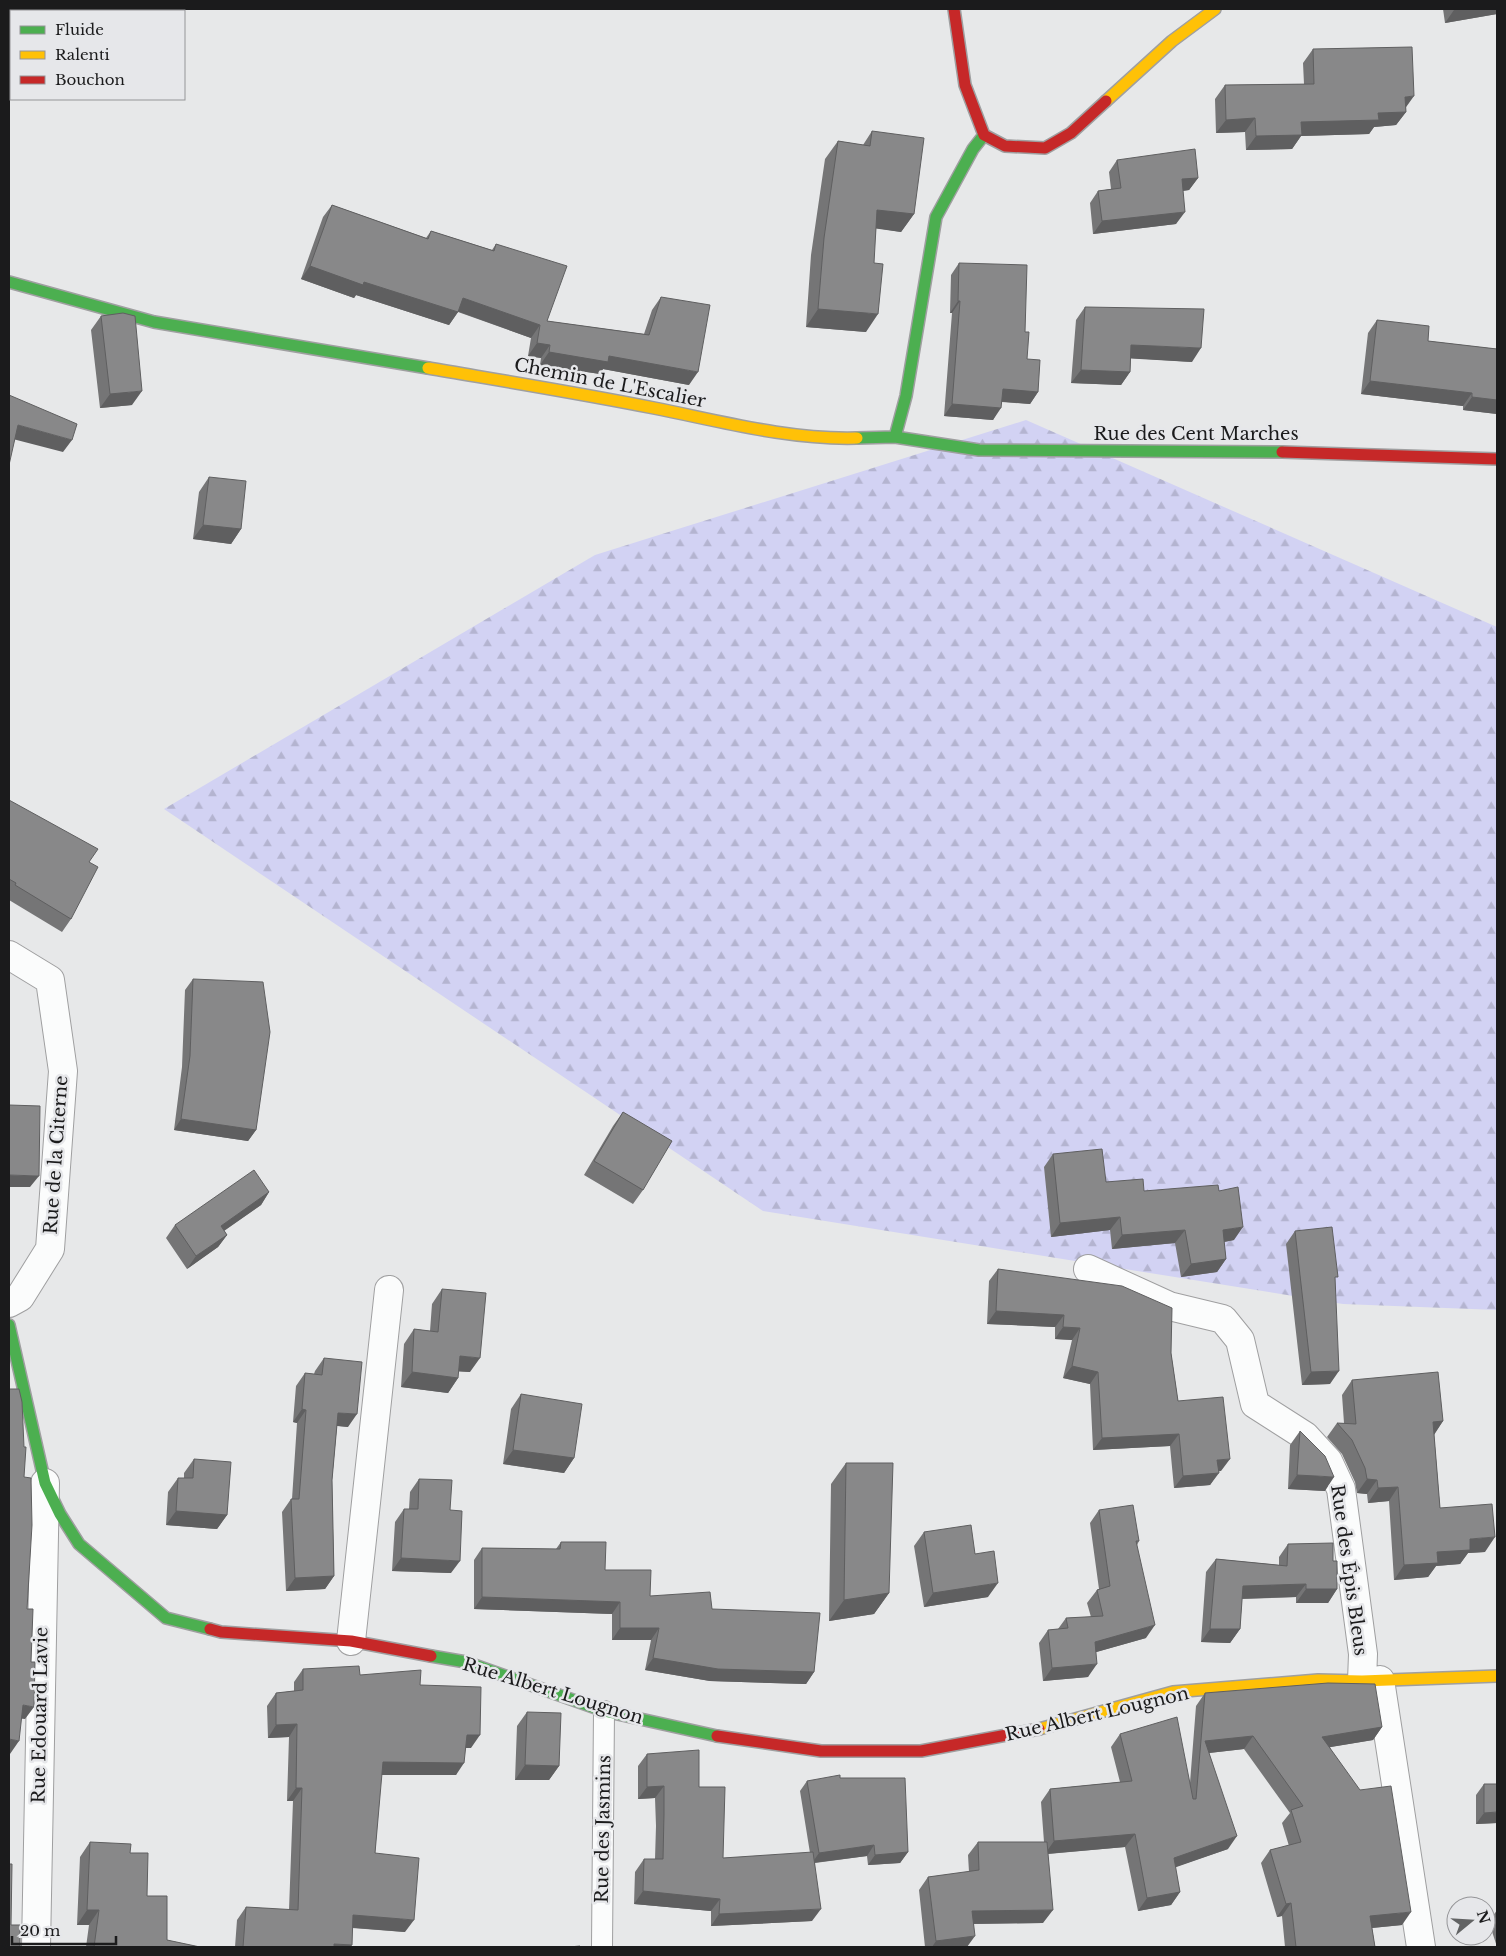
<svg xmlns="http://www.w3.org/2000/svg" width="1506" height="1956" font-family="'Libre Baskerville',serif">
<defs>
<pattern id="forest-firs" width="22" height="20" patternUnits="userSpaceOnUse" patternTransform="scale(1.25)"><rect width="22" height="20" fill="#d2d2f3"/><path d="M5 1l3.5 6h-7zM16 11l3.5 6h-7z" fill="#b4b4d0"/></pattern>
</defs>
<rect width="100%" height="100%" fill="#e7e8e9"/>
<!-- forest -->
<path fill="url(#forest-firs)" d="M1026,420L1497,627V1310L1343,1304L763,1211L164,809L595,555Z"/>
<g fill="none" stroke-linecap="round" stroke-linejoin="round">
<defs>
<path id="lane" d="M602,1947L604,1711"/>
<path id="street" d="M9,955L50,980L63,1071L50,1249L20,1297L9,1303
M1088,1269L1169,1306L1223,1319L1240,1340L1255,1404L1305,1436L1328,1461L1341,1489L1363,1654L1362,1681
M351,1641L389,1290
M1380,1680L1421,1947
M36,1947L45,1483"/>
<path id="fast" d="M9,282L154,322L428,368
M895,437L979,450L1282,452
M857,438L895,437L906,396L936,217L973,149L984,135
M9,1325L45,1483L60,1514L79,1544L166,1618L210,1629
M431,1656L466,1662L604,1711L717,1736"/>
<path id="slow" d="M1106,101L1172,41L1215,9
M428,368C504,381 579,393 654,408C720,421 789,440 857,438
M1039,1729L1173,1692L1318,1680L1362,1681L1497,1676"/>
<path id="jam" d="M954,9L965,85L984,135L1005,146L1045,148L1071,133L1106,101
M1282,452L1497,459
M210,1629L221,1632L351,1641L431,1656
M717,1736L821,1751H921L1039,1729"/>
</defs>
<!-- lane casing -->
<use href="#lane" stroke="#9f9fa0" stroke-width="22"/>
<!-- street casing -->
<use href="#street" stroke="#9f9fa0" stroke-width="30"/>
<!-- fast casing -->
<use href="#fast" stroke="#9f9fa0" stroke-width="14"/>
<!-- slow casing -->
<use href="#slow" stroke="#9f9fa0" stroke-width="14"/>
<!-- jam casing -->
<use href="#jam" stroke="#9f9fa0" stroke-width="14"/>
<!-- lane -->
<use href="#lane" stroke="#fbfcfc" stroke-width="20"/>
<!-- street -->
<use href="#street" stroke="#fbfcfc" stroke-width="28"/>
<!-- fast -->
<use href="#fast" stroke="#4caf50" stroke-width="11"/>
<!-- slow -->
<use href="#slow" stroke="#ffc107" stroke-width="11"/>
<!-- jam -->
<use href="#jam" stroke="#c62828" stroke-width="11"/>
</g>
<!-- wall -->
<path fill="#757576" d="M1443,9H1497V14L1445,23Z
M1313,49L1406,107V112L1396,125L1374,127L1369,134L1301,136L1292,149L1246,150L1245,132L1216,133L1215,99L1225,85L1304,84L1303,63Z
M872,131L914,214L901,232L876,228L866,332L806,327L811,255L825,159L838,141L863,145Z
M1117,160L1198,178L1189,190L1183,191L1176,224L1093,234L1090,203L1098,191L1111,189L1109,172Z
M332,205L426,238L431,231L492,250L496,244L547,321L644,334L652,310L661,297L689,385L603,369L600,374L540,365L541,358L528,356L531,338L458,312L449,325L356,295L354,298L301,279L323,217Z
M959,263L1025,332L1027,359L1038,392L1030,404L1002,402L993,420L944,416L952,313H950L951,275Z
M1085,307L1192,362L1131,358L1130,372L1121,385L1071,383L1076,320Z
M101,316L132,405L100,408L91,330Z
M1377,320L1428,341L1497,349V414L1463,410V406L1361,394L1368,333Z
M209,477L241,529L231,544L193,539L199,492Z
M9,800L89,862L71,919L62,932L9,900Z
M193,979L256,1130L248,1141L174,1130L182,1067L185,990Z
M623,1112L643,1190L633,1204L584,1175L613,1126Z
M1053,1154L1106,1182L1144,1191H1219L1234,1240L1224,1242L1226,1259L1217,1272L1181,1277L1175,1243L1112,1249L1110,1230L1051,1237L1044,1167Z
M269,1192L261,1205L224,1231L227,1235L218,1247L187,1269L166,1238L175,1225Z
M1295,1231L1335,1280L1330,1384L1302,1385L1286,1244Z
M998,1269L1171,1353L1178,1401L1221,1471H1219L1210,1485L1174,1488L1170,1446L1093,1450L1090,1384L1063,1378L1072,1340L1055,1339V1327L987,1324L989,1281Z
M442,1289L470,1372L458,1371V1378L448,1393L401,1387L404,1344L414,1329L430,1331L432,1304Z
M324,1358L348,1427L337,1426L332,1480L334,1576L325,1589L286,1591L282,1512L291,1499H292L297,1423L293,1422L296,1386L305,1373L314,1374L315,1371Z
M1352,1380L1443,1421L1434,1434L1440,1508L1485,1552L1468,1553L1460,1564L1436,1566L1428,1577L1394,1580L1389,1501L1368,1503L1367,1494L1357,1493L1355,1482L1342,1454L1327,1437L1337,1423H1344L1342,1395Z
M521,1394L574,1458L564,1473L503,1464L511,1409Z
M1300,1431L1325,1491L1288,1489L1290,1445Z
M194,1459L227,1515L217,1529L166,1525L168,1492L178,1478H184V1473Z
M846,1463L889,1593L874,1614L829,1621L831,1484Z
M419,1479L451,1573L392,1571L395,1522L404,1509H409L410,1492Z
M1099,1510L1139,1541L1137,1545L1146,1638L1096,1652L1088,1677L1043,1681L1039,1643L1048,1630L1058,1629L1066,1618L1091,1617L1087,1603L1097,1590L1099,1589L1090,1523Z
M924,1532L975,1554L988,1597L924,1607L914,1546Z
M561,1542L605,1570L650,1596L712,1609L814,1672L806,1684L710,1681L645,1670L651,1640H612V1614L474,1609V1560L482,1548L556,1549Z
M1288,1544L1333,1561L1337,1589L1328,1603H1296V1597L1242,1599L1240,1629L1230,1643L1201,1642L1206,1572L1216,1559L1279,1565V1557Z
M303,1669L360,1675L420,1685L471,1748H466L456,1775H381L375,1853L405,1932L352,1928V1945L350,1947H235L237,1920L246,1907L289,1910L293,1801H287L289,1737L268,1738L267,1706L276,1693L294,1691V1682Z
M1205,1693L1382,1727L1373,1740L1330,1747L1402,1925L1372,1928L1375,1947H1285L1282,1916L1277,1917L1261,1863L1270,1850L1289,1846L1282,1823L1290,1813L1244,1749L1209,1753L1228,1849L1175,1867L1180,1892L1171,1905L1138,1911L1125,1847L1048,1854L1043,1923L974,1924L967,1947H925L919,1890L928,1877L969,1872L968,1855L978,1842H1044L1041,1802L1050,1789L1120,1782L1111,1747L1120,1734L1190,1783L1196,1706Z
M527,1712L559,1766L549,1780H515L517,1726Z
M647,1754L699,1787L723,1858L810,1853L800,1791L807,1781L840,1778L908,1852L900,1863L868,1865L867,1856L815,1863L812,1921L711,1926V1911L634,1904L635,1872L644,1859H655L656,1826L655,1798L638,1799V1766Z
M1484,1784L1497,1823L1476,1824V1795Z
M90,1842L130,1853L147,1896L167,1940L200,1947H86L89,1925H77L80,1857Z
M1497,1910V1947L1489,1922Z"/>
<!-- shaded-wall -->
<path fill="#5f5f60" d="M1463,9H1497V14L1445,23L1454,10Z
M1414,96L1404,110L1405,97Z
M1406,112L1396,125L1374,127L1369,134L1301,136L1292,149L1246,150L1256,136L1301,122L1378,113Z
M1255,118L1245,132L1216,133L1226,120Z
M1198,178L1189,190L1173,192L1182,179Z
M877,210L914,214L901,232L865,227Z
M1185,212L1176,224L1093,234L1102,221Z
M310,266L364,282L458,312L449,325L356,295L354,298L301,279Z
M463,298L540,325L531,338L454,310Z
M958,301H960L952,313H950Z
M818,309L878,314L866,332L806,327Z
M537,343L550,345L541,358L528,356Z
M1131,345L1201,348L1192,362L1122,358Z
M549,352L609,356L698,372L689,385L603,369L600,374L540,365Z
M1081,370L1130,372L1121,385L1071,383Z
M1370,381L1472,393L1463,406L1361,394Z
M1003,389L1038,392L1030,404L994,401Z
M142,391L132,405L100,408L110,394Z
M1472,397L1497,400V414L1463,410Z
M952,404L1001,408L993,420L944,416Z
M18,425L72,440L63,452L9,438Z
M203,525L241,529L231,544L193,539Z
M181,1119L256,1130L248,1141L174,1130Z
M9,1175L39,1176L30,1187H9Z
M269,1192L261,1205L212,1239L221,1226Z
M1120,1217L1110,1230L1051,1237L1060,1223Z
M1243,1227L1234,1240L1213,1244L1223,1230Z
M1185,1230L1175,1243L1112,1249L1122,1235Z
M227,1235L218,1247L187,1269L196,1256Z
M1226,1259L1217,1272L1181,1277L1191,1264Z
M996,1311L1064,1315L1055,1327L987,1324Z
M1063,1327L1080,1328L1072,1340L1055,1339Z
M460,1356L480,1358L470,1372L450,1371Z
M1072,1366L1098,1372L1090,1384L1063,1378Z
M1339,1371L1330,1384L1302,1385L1311,1372Z
M412,1372L458,1378L448,1393L401,1387Z
M302,1409L306,1410L297,1423L293,1422Z
M338,1413L357,1414L348,1427L330,1425Z
M1443,1421L1434,1435L1433,1422Z
M1179,1434L1170,1446L1093,1450L1102,1438Z
M513,1450L574,1458L564,1473L503,1464Z
M1230,1459L1221,1471L1209,1472L1217,1460Z
M1219,1473L1210,1485L1174,1488L1183,1476Z
M1297,1475L1334,1477L1325,1491L1288,1489Z
M1367,1479L1377,1480L1367,1494L1357,1493Z
M1398,1487L1389,1501L1368,1503L1378,1488Z
M176,1511L227,1515L217,1529L166,1525Z
M1495,1537L1485,1552L1468,1553L1460,1564L1436,1566L1428,1577L1394,1580L1404,1565L1470,1539Z
M401,1558L460,1561L451,1573L392,1571Z
M334,1576L325,1589L286,1591L295,1578Z
M998,1583L988,1597L924,1607L933,1593Z
M1306,1584L1296,1597L1233,1599L1243,1586Z
M1306,1589H1337L1328,1603H1296Z
M889,1593L874,1614L829,1621L844,1600Z
M482,1597L620,1602L612,1614L474,1609Z
M1155,1625L1146,1638L1086,1655L1095,1642Z
M620,1628H659L651,1640H612Z
M1210,1629H1240L1230,1643L1201,1642Z
M653,1658L814,1672L806,1684L710,1681L645,1670Z
M1097,1664L1088,1677L1043,1681L1052,1668Z
M23,1705L34,1707L25,1719L14,1718Z
M297,1724L289,1737L268,1738L276,1725Z
M1382,1727L1373,1740L1313,1750L1322,1737Z
M467,1735H480L471,1748H458Z
M1253,1736L1244,1749L1200,1754L1205,1741Z
M9,1739L19,1741L10,1754L9,1753Z
M383,1762L464,1763L456,1775H374Z
M525,1765L559,1766L549,1780H515Z
M664,1786L655,1798L638,1799L647,1787Z
M296,1788H302L293,1801H287Z
M1497,1812V1823L1476,1824L1484,1813Z
M1135,1834L1125,1847L1045,1854L1054,1841Z
M1237,1836L1228,1849L1165,1871L1174,1858Z
M874,1845L867,1856L812,1863L819,1853Z
M908,1852L900,1863L868,1865L875,1855Z
M643,1891L720,1899L711,1911L634,1904Z
M1180,1892L1171,1905L1138,1911L1147,1898Z
M1291,1903L1282,1916L1277,1917L1286,1904Z
M821,1909L812,1921L711,1926L719,1914Z
M87,1910H99L89,1925H77Z
M1053,1910L1043,1923L962,1924L972,1911Z
M1411,1912L1402,1925L1361,1929L1370,1916Z
M353,1915L414,1920L405,1932L344,1927Z
M975,1936L967,1947H932L936,1941Z
M334,1944L352,1945L350,1947H332Z"/>
<!-- building -->
<path fill="#888889" stroke="#5f5f60" d="M1412,47L1414,96L1405,97L1406,112L1378,113L1379,120L1301,122L1302,135L1256,136L1255,118L1226,120L1225,85L1314,84L1313,49Z
M872,131L924,138L914,214L877,210L874,263L883,264L878,314L818,309L824,238L838,141L870,146Z
M1195,149L1198,178L1182,179L1185,212L1102,221L1098,191L1121,188L1117,160Z
M332,205L428,239L431,231L494,251L496,244L567,266L547,321L649,335L661,297L710,305L698,372L609,356L608,362L549,352L550,345L537,343L540,325L463,298L458,312L364,282L363,285L310,266Z
M959,263L1027,265L1025,332H1029L1027,359L1040,360L1038,392L1003,389L1001,408L952,404L960,301H958Z
M1085,307L1204,309L1201,348L1131,345L1130,372L1081,370Z
M123,313L135,316L142,391L110,394L101,316Z
M1377,320L1429,326L1428,341L1497,349V400L1472,397V393L1370,381Z
M9,395L77,424L72,440L18,425L9,465Z
M209,477L246,481L241,529L203,525Z
M9,800L98,849L89,862L98,867L71,919L15,885L16,883L9,879Z
M193,979L263,982L270,1032L256,1130L181,1119L190,1056Z
M9,1105L40,1106L39,1176L9,1175Z
M623,1112L672,1141L643,1190L594,1161Z
M1102,1149L1106,1182L1143,1179L1144,1191L1218,1185L1219,1191L1238,1187L1243,1227L1223,1230L1226,1259L1191,1264L1185,1230L1122,1235L1120,1217L1060,1223L1053,1154Z
M254,1170L269,1192L221,1226L227,1235L196,1256L175,1225Z
M1332,1227L1338,1277H1335L1339,1371L1311,1372L1295,1231Z
M998,1269L1122,1286L1172,1308L1171,1353L1178,1401L1223,1397L1230,1459L1217,1460L1219,1473L1183,1476L1179,1434L1102,1438L1098,1372L1072,1366L1080,1328L1063,1327L1064,1315L996,1311Z
M442,1289L486,1293L480,1358L460,1356L458,1378L412,1372L414,1329L438,1332Z
M324,1358L362,1362L357,1414L338,1413L332,1480L334,1576L295,1578L291,1499H299L306,1410L302,1409L305,1373L322,1375Z
M1438,1372L1443,1421L1433,1422L1440,1508L1492,1504L1495,1537L1470,1539V1550L1437,1552L1438,1563L1404,1565L1398,1487L1378,1488L1377,1480L1367,1479L1365,1468L1352,1440L1337,1423L1356,1424L1352,1380Z
M9,1389H19L22,1402L24,1447H26L24,1477L31,1478L32,1525L27,1609H33L31,1662H35L34,1707L23,1705L19,1741L9,1739Z
M521,1394L582,1404L574,1458L513,1450Z
M1300,1431L1325,1456L1334,1477L1297,1475Z
M194,1459L231,1462L227,1515L176,1511L178,1478H193Z
M846,1463H893L889,1593L844,1600Z
M419,1479L452,1480L450,1510L462,1511L460,1561L401,1558L404,1509H418Z
M1133,1505L1139,1541H1136L1155,1625L1095,1642L1097,1664L1052,1668L1048,1630L1068,1628L1066,1618L1103,1616L1097,1590L1110,1586L1099,1510Z
M971,1525L975,1554L994,1551L998,1583L933,1593L924,1532Z
M561,1542H606L605,1570H651L650,1596L710,1592L712,1609L820,1613L814,1672L718,1669L653,1658L659,1628H620V1602L482,1597V1548L560,1549Z
M1333,1543V1561H1337V1589H1306V1584L1243,1586L1240,1629H1210L1216,1559L1287,1566L1288,1544Z
M359,1666L360,1675L421,1670L420,1685L481,1687L480,1735H467L464,1763L383,1762L375,1853L419,1858L414,1920L353,1915L352,1945L334,1944V1947H243L246,1907L298,1910L302,1788H296L297,1724L276,1725V1693L303,1690V1669Z
M1328,1683L1375,1684L1382,1727L1322,1737L1360,1790L1391,1786L1411,1912L1370,1916L1375,1947H1296L1291,1903L1286,1904L1270,1850L1301,1842L1291,1810L1303,1806L1253,1736L1205,1741L1237,1836L1174,1858L1180,1892L1147,1898L1135,1834L1054,1841L1050,1789L1132,1781L1120,1734L1177,1717L1193,1799H1196L1205,1693Z
M527,1712L561,1713L559,1766L525,1765Z
M699,1750V1787H725L723,1858L813,1852L821,1909L719,1914L720,1899L643,1891L644,1859H663L664,1814V1786L647,1787V1754Z
M840,1775V1778H905L908,1852L875,1855L874,1845L819,1853L807,1781Z
M1484,1784H1497V1812L1484,1813Z
M90,1842L131,1844L130,1853H148L147,1896H167V1940L200,1947H94L99,1910H87Z
M978,1842H1047L1053,1910L972,1911L975,1936L936,1941L928,1877L979,1870Z
M9,1864H12L11,1925H20V1947H9Z
M580,1946V1947H569Z"/>
<g text-anchor="middle" stroke-width="5" stroke-linejoin="round" paint-order="stroke">
<!-- street labels -->
<g font-size="18" fill="#1b1b1c" stroke="#e6e7ea">
<text transform="translate(610 383) rotate(11)" y="6">Chemin de L'Escalier</text>
<text x="1196" y="440">Rue des Cent Marches</text>
<text transform="translate(56 1155) rotate(-86)" y="6">Rue de la Citerne</text>
<text transform="translate(1349 1570) rotate(82)" y="6">Rue des Épis Bleus</text>
<text transform="translate(553 1691) rotate(17)" y="6">Rue Albert Lougnon</text>
<text transform="translate(1097 1714) rotate(-13)" y="6">Rue Albert Lougnon</text>
<text transform="translate(40 1715) rotate(-89)" y="6">Rue Edouard Lavie</text>
<text transform="translate(603 1829) rotate(-89)" y="6">Rue des Jasmins</text>
</g>
</g>
<!-- border -->
<rect width="1506" height="1956" fill="none" stroke="#1b1b1c" stroke-width="20"/>
<!-- legend -->
<rect x="10" y="10" width="175" height="90" fill="#e6e7ea" stroke="#959598"/>
<rect x="20" y="26" width="25" height="8" fill="#4caf50" stroke="#959598"/>
<text x="55" y="35" font-size="15" fill="#1b1b1c">Fluide</text>
<rect x="20" y="51" width="25" height="8" fill="#ffc107" stroke="#959598"/>
<text x="55" y="60" font-size="15" fill="#1b1b1c">Ralenti</text>
<rect x="20" y="76" width="25" height="8" fill="#c62828" stroke="#959598"/>
<text x="55" y="85" font-size="15" fill="#1b1b1c">Bouchon</text>
<!-- north arrow -->
<g transform="translate(1471 1921) rotate(72)"><circle r="24" fill="#e6e7ea" stroke="#959598"/>
<path d="M0-4L9 19L0 12L-9 19Z" fill="#626364"/>
<text y="-8" font-size="14" font-weight="bold" text-anchor="middle" fill="#1b1b1c">N</text>
</g>
<!-- scale -->
<path d="M12 1936v8h104v-8" fill="none" stroke="#1b1b1c" stroke-width="2.5"/>
<text x="20" y="1936" font-size="15" fill="#1b1b1c" stroke="#e6e7ea" stroke-width="4" paint-order="stroke">20 m</text>
</svg>
